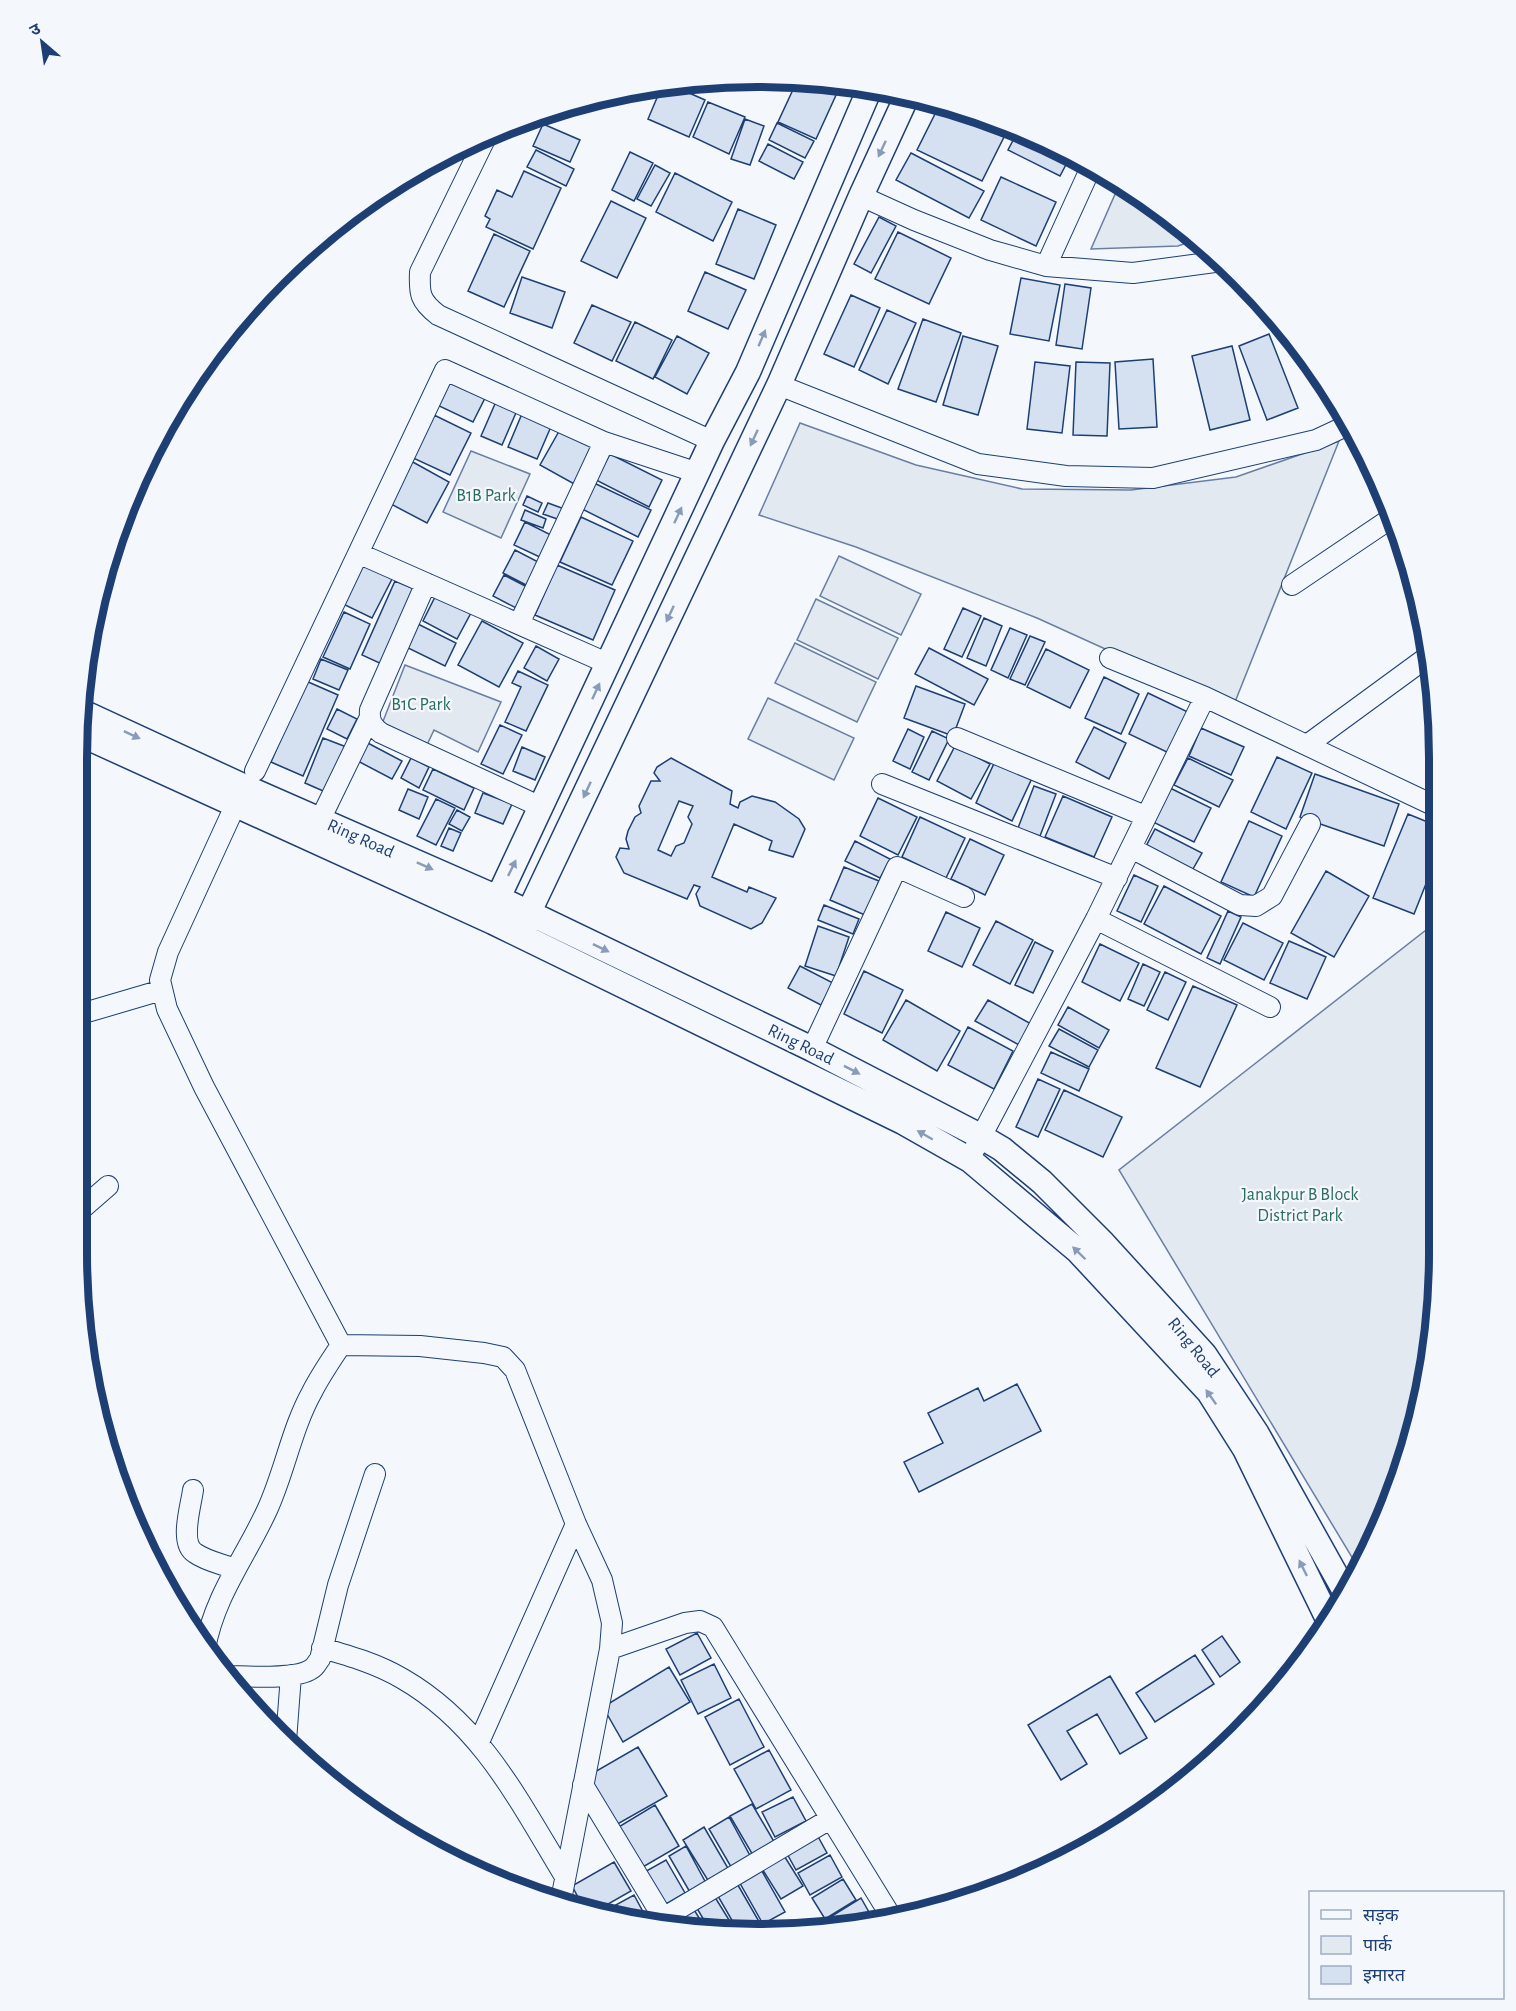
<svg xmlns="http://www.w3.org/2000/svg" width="1516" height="2011" font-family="'Alegreya Sans','Noto Sans Devanagari',sans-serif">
<rect width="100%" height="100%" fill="#f4f7fb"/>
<!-- green -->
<path fill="#e3e9f0" stroke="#687fa3" stroke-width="1.5" d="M1120,183L1198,239L1178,246L1091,249Z
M800,423L916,465L1022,489L1131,490L1236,477L1339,441L1233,707L1037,618L856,547L759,515Z
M471,451L530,474L501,538L443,512Z
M839,556L921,594L901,635L820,596Z
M816,599L898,638L878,679L797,640Z
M795,643L876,682L857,722L775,683Z
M405,665L501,702L478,752L434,730L425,749L380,729Z
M768,698L854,738L834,780L748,739Z
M1435,923L1438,1298L1403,1472L1359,1569L1119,1170Z"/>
<!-- building -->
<path fill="#d5e0f0" stroke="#1d3f73" stroke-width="1.5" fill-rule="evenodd" d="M708,79L701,92L684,83Z
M797,81L842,82L816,139L778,122Z
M671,85L705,100L689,137L648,119L662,86Z
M708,102L745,117L729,154L693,137Z
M939,106L1004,137L982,181L917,150Z
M956,108L977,113L1002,124L999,130Z
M745,119L764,126L750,165L731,159Z
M777,123L814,141L805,158L769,140Z
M543,124L580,140L570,162L533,146Z
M1018,131L1071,155L1060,176L1008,150Z
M768,144L803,162L794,179L759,161Z
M536,150L574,169L566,186L527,167Z
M630,152L653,163L634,201L612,190Z
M911,153L984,191L969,218L896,180Z
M655,165L670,173L651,206L637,199Z
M524,171L561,188L533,249L486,227L490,219L485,216L497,190L512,197Z
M675,173L732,202L713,241L656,212Z
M1001,177L1056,202L1036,246L981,220Z
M611,201L646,218L617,278L581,261Z
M738,209L776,225L754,279L716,264Z
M879,217L896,226L871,273L854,264Z
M898,232L951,258L929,304L875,279Z
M494,234L530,251L504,307L468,291Z
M705,272L746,290L728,329L688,311Z
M522,277L565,292L552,328L510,313Z
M1021,278L1060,285L1049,341L1010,334Z
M1065,284L1091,288L1082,349L1056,345Z
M851,295L880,308L854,367L824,354Z
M592,305L631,322L612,361L574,343Z
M887,310L916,323L888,384L859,370Z
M923,319L961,333L936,402L898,389Z
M635,322L672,340L653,379L616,361Z
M1269,334L1298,408L1267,420L1239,346Z
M677,336L709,353L687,394L655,377Z
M963,336L998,346L978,415L943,405Z
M1232,346L1250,420L1210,430L1192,356Z
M1153,359L1157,427L1119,429L1115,362Z
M1035,362L1070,366L1062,433L1027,429Z
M1076,362L1110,363L1107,436L1073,435Z
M448,376L487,394L473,422L435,404Z
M498,397L519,406L502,445L481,436Z
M524,409L553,422L537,459L508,447Z
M434,415L471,433L450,475L413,458Z
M562,426L598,447L576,485L540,465Z
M610,454L662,480L649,507L596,480Z
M411,461L449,482L427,523L389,503Z
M594,483L651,510L638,537L582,509Z
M527,496L542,503L538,512L523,505Z
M548,503L567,510L563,521L543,514Z
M525,510L546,519L543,528L521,520Z
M581,517L633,541L612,585L560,562Z
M525,522L555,537L544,559L514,545Z
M515,550L544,565L532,588L503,573Z
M364,564L392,579L372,618L343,604Z
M557,565L615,590L593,640L535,615Z
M504,575L531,589L520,610L493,596Z
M395,581L419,591L386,666L362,655Z
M437,593L472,611L457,639L423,621Z
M963,608L981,616L962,657L944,649Z
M344,612L370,624L350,669L323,657Z
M984,618L1002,626L986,666L967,658Z
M482,621L523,643L499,687L458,665Z
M416,623L456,643L445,666L404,646Z
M1010,628L1027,635L1008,678L991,670Z
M1030,636L1045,642L1025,685L1010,679Z
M536,646L559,659L547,681L524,668Z
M929,648L988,679L974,705L915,674Z
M1046,649L1089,670L1070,708L1027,687Z
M321,659L348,670L339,690L313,679Z
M518,671L548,685L526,731L505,722L521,687L512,683Z
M1104,677L1139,694L1121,734L1085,718Z
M306,681L338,695L303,776L271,762Z
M916,686L965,704L953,736L904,718Z
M1148,693L1190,713L1171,754L1129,734Z
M337,709L357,719L347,739L327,729Z
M500,725L522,735L503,774L481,764Z
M1094,727L1126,743L1109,779L1076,762Z
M1201,728L1244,747L1231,775L1189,756Z
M908,729L924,737L910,769L893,761Z
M932,731L949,739L929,780L912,772Z
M323,738L349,748L330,794L305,783Z
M364,741L402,761L392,779L354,759Z
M955,746L990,764L971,799L937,781Z
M522,747L545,757L535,780L513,771Z
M1277,757L1312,773L1286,829L1251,812Z
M411,758L429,767L419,788L401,778Z
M671,758L732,791L730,804L738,808L740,802L752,796L775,802L799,819L805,829L793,857L769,850L772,841L734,824L712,877L747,892L749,887L776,898L762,923L751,929L700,906L696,894L700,887L694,885L687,899L624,873L616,857L620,848L629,849L626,839L628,831L635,817L641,813L639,806L651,781H660L654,773L657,767ZM679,801L693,806L688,817L692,824L684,843L676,846L671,856L658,850Z
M1188,758L1233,780L1219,807L1174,785Z
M996,759L1033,776L1012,821L976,803Z
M433,769L474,788L464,810L423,790Z
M1315,774L1399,804L1384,846L1300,817Z
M1034,786L1056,794L1040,836L1018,828Z
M1170,788L1211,808L1194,842L1153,822Z
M408,789L428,797L419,819L399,810Z
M483,793L512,804L503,824L475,813Z
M1063,796L1112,817L1094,857L1045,837Z
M878,798L917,817L898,855L860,836Z
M436,799L455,808L436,845L417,836Z
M457,810L470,817L462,831L449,824Z
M1408,814L1435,825V861L1414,914L1373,898Z
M920,817L965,838L946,878L902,857Z
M1249,821L1282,836L1254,897L1221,882Z
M449,828L461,833L453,851L441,846Z
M1155,829L1202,853L1189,876L1143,852Z
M970,839L1004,855L985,895L951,879Z
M855,841L890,859L880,878L845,861Z
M844,867L879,881L865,915L830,900Z
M1326,871L1369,896L1334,957L1291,933Z
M1134,875L1158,886L1141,922L1117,911Z
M1164,886L1221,916L1201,954L1144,924Z
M824,905L859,919L853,934L818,920Z
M1228,911L1241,917L1220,964L1207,958Z
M946,912L980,928L962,967L928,951Z
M996,921L1033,940L1010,984L973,965Z
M1243,923L1283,943L1264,980L1224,960Z
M818,926L849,937L836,976L805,966Z
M1289,941L1326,957L1307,999L1270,983Z
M1035,942L1053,951L1033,993L1015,985Z
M1100,944L1139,963L1120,1001L1082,982Z
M1143,964L1160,972L1144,1006L1128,999Z
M800,966L833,983L821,1005L788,988Z
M864,971L903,990L882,1033L844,1014Z
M1165,972L1186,982L1168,1020L1147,1010Z
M1193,986L1237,1005L1200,1087L1156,1068Z
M906,1000L960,1031L937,1071L883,1040Z
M988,1000L1033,1025L1021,1046L975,1021Z
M1068,1007L1109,1030L1099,1048L1058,1025Z
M968,1027L1013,1051L994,1089L948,1065Z
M1059,1029L1098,1050L1089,1067L1049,1046Z
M1051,1052L1089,1069L1079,1091L1041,1073Z
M1038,1079L1060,1089L1038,1137L1016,1127Z
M1064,1090L1122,1117L1103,1157L1045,1130Z
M1017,1384L1041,1431L919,1492L904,1462L943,1443L928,1413L978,1388L984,1401Z
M697,1633L711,1658L680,1675L666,1649Z
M1222,1636L1240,1662L1220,1677L1202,1650Z
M1195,1655L1214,1684L1155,1722L1136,1693Z
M714,1664L731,1698L698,1714L681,1680Z
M669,1667L690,1702L623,1742L603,1707Z
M1110,1676L1147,1738L1120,1754L1097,1714L1067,1731L1087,1764L1061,1780L1028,1725Z
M739,1699L764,1747L730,1765L705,1717Z
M638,1747L667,1796L614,1826L586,1777Z
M769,1750L791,1790L756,1809L734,1769Z
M793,1797L806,1821L775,1837L762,1812Z
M752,1804L776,1845L754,1857L730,1816Z
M655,1805L679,1846L636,1871L612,1831Z
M729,1817L753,1861L734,1872L709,1829Z
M704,1827L729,1870L709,1882L683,1840Z
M816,1833L827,1853L796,1870L785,1850Z
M686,1846L707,1885L691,1894L669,1856Z
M783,1854L803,1886L781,1899L761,1867Z
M830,1855L842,1877L810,1895L798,1873Z
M666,1860L685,1893L661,1907L641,1874Z
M614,1862L631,1891L596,1911L584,1908L572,1886Z
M759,1866L785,1912L763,1924L737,1878Z
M843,1879L856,1900L825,1919L812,1898Z
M735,1880L761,1925L752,1930L737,1929L715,1891Z
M713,1894L734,1928L708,1927L695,1905Z
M634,1895L649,1923L625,1921L601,1913Z
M861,1898L874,1921L832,1928L827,1919Z
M693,1908L704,1926L675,1925L672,1920Z"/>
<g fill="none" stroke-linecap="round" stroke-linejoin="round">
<defs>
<path id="minor" d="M487,135L420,272C419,294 420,301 438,315L712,441
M861,196L914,220L990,250L1046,266L1133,273L1222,261
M1046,266L1092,165
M779,385L978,464L1066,476L1153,478L1316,440L1346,426
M360,554L609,664
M426,583L370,710C369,721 372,726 381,733L541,807
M1292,585L1393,517
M519,624L604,442L698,473
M1110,658L1205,697L1435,806
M957,738L1145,816
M1307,745L1430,655
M255,771L445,370L604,442
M882,784L1117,878
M238,792L235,806L168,952L160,980L167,1009L204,1087L341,1345
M320,820L369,719
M1131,848L1240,905L1256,906L1272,896L1310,824
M1096,919L1270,1007
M77,1015L162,990
M812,1049L897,867L964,897
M974,1150L1096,919L1205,697
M77,1213L108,1186
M341,1345L420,1346L484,1353L503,1357L515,1370L576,1524L602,1580L612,1623L610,1649L561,1900
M193,1490C191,1506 179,1543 195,1553C206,1561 222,1564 235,1569
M322,1648C350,1656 378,1664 403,1679C481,1724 519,1801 564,1875
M205,1649C214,1596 247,1555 268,1508C285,1470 292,1428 312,1392C320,1376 331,1360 341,1345
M610,1649L685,1623L700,1621L713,1627L892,1918
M225,1676C246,1676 300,1681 314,1667C317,1664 318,1661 320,1659L338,1585L375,1474
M286,1741L291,1675
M479,1742L576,1524
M583,1785L667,1924
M663,1918L830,1819"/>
<path id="tertiary" d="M78,710L247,788L498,898L812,1049L980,1136L1002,1149L1042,1182L1103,1243L1204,1354L1257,1434L1347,1595
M78,733L493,922L903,1122L970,1160L1078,1251L1209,1392L1245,1449L1329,1621
M495,914L498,898L712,441L748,372L870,88
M525,928L528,914L779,385L861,196L907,96"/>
</defs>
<!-- minor casing -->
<use href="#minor" stroke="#1d3f73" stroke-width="22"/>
<!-- tertiary casing -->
<use href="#tertiary" stroke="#1d3f73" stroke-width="27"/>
<!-- minor -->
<use href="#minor" stroke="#f4f7fb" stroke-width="20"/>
<!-- tertiary -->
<use href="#tertiary" stroke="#f4f7fb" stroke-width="24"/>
</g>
<!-- one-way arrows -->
<defs><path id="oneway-solid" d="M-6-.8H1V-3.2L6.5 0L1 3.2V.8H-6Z" transform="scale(1.5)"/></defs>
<g fill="#889bb7">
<use href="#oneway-solid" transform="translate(882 149) rotate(115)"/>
<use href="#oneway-solid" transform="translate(762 338) rotate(-67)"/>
<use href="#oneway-solid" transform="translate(754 438) rotate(115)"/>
<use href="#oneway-solid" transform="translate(678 515) rotate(-65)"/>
<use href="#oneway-solid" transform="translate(670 614) rotate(115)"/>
<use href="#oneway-solid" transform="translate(596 691) rotate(-65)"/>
<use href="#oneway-solid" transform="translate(132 735) rotate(25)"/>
<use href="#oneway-solid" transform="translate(587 790) rotate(115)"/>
<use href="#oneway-solid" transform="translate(425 866) rotate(24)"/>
<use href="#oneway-solid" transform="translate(512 868) rotate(-64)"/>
<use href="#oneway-solid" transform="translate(601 948) rotate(26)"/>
<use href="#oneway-solid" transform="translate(852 1070) rotate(27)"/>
<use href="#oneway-solid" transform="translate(925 1135) rotate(-150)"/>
<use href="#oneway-solid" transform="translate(1079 1253) rotate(-136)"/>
<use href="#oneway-solid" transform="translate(1211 1397) rotate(-125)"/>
<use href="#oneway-solid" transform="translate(1303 1568) rotate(-116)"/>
</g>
<g text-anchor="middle" stroke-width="4.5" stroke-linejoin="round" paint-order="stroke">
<!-- park labels -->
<g font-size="18" fill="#2c6c60" stroke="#f4f7fb">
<text x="486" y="501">B1B Park</text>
<text x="421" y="710">B1C Park</text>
<text x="1300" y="1200">Janakpur B Block<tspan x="1300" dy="21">District Park</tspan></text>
</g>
<!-- street labels -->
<g font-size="18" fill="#1d3f73" stroke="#f4f7fb">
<text transform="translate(361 838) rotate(24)" y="6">Ring Road</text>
<text transform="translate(801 1044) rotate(26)" y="6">Ring Road</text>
<text transform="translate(1194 1347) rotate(51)" y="6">Ring Road</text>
</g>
</g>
<!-- crop -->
<path d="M0 0H1516V2011H0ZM758 87H758A671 671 0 0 1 1429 758V1253A671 671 0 0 1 758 1924H758A671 671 0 0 1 87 1253V758A671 671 0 0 1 758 87Z" fill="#f4f7fb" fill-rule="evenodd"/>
<path fill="none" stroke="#1d3f73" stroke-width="8" d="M758 87H758A671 671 0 0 1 1429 758V1253A671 671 0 0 1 758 1924H758A671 671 0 0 1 87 1253V758A671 671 0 0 1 758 87Z"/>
<!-- legend -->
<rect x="1309" y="1891" width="195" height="108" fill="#f4f7fb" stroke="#9eadc5" stroke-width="1.5"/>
<rect x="1321" y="1910" width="30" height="9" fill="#f4f7fb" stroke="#9eadc5" stroke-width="1.5"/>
<text x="1363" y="1921" font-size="18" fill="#1d3f73">सड़क</text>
<rect x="1321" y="1936" width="30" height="18" fill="#e3e9f0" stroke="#9eadc5" stroke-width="1.5"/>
<text x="1363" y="1951" font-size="18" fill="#1d3f73">पार्क</text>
<rect x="1321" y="1966" width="30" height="18" fill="#d5e0f0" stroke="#9eadc5" stroke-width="1.5"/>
<text x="1363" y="1981" font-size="18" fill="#1d3f73">इमारत</text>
<!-- north arrow -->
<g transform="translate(42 42) rotate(331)" stroke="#f4f7fb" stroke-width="4.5" paint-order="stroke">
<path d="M0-4.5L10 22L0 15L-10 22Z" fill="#1d3f73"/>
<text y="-9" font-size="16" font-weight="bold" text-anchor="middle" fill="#1d3f73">उ</text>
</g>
</svg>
